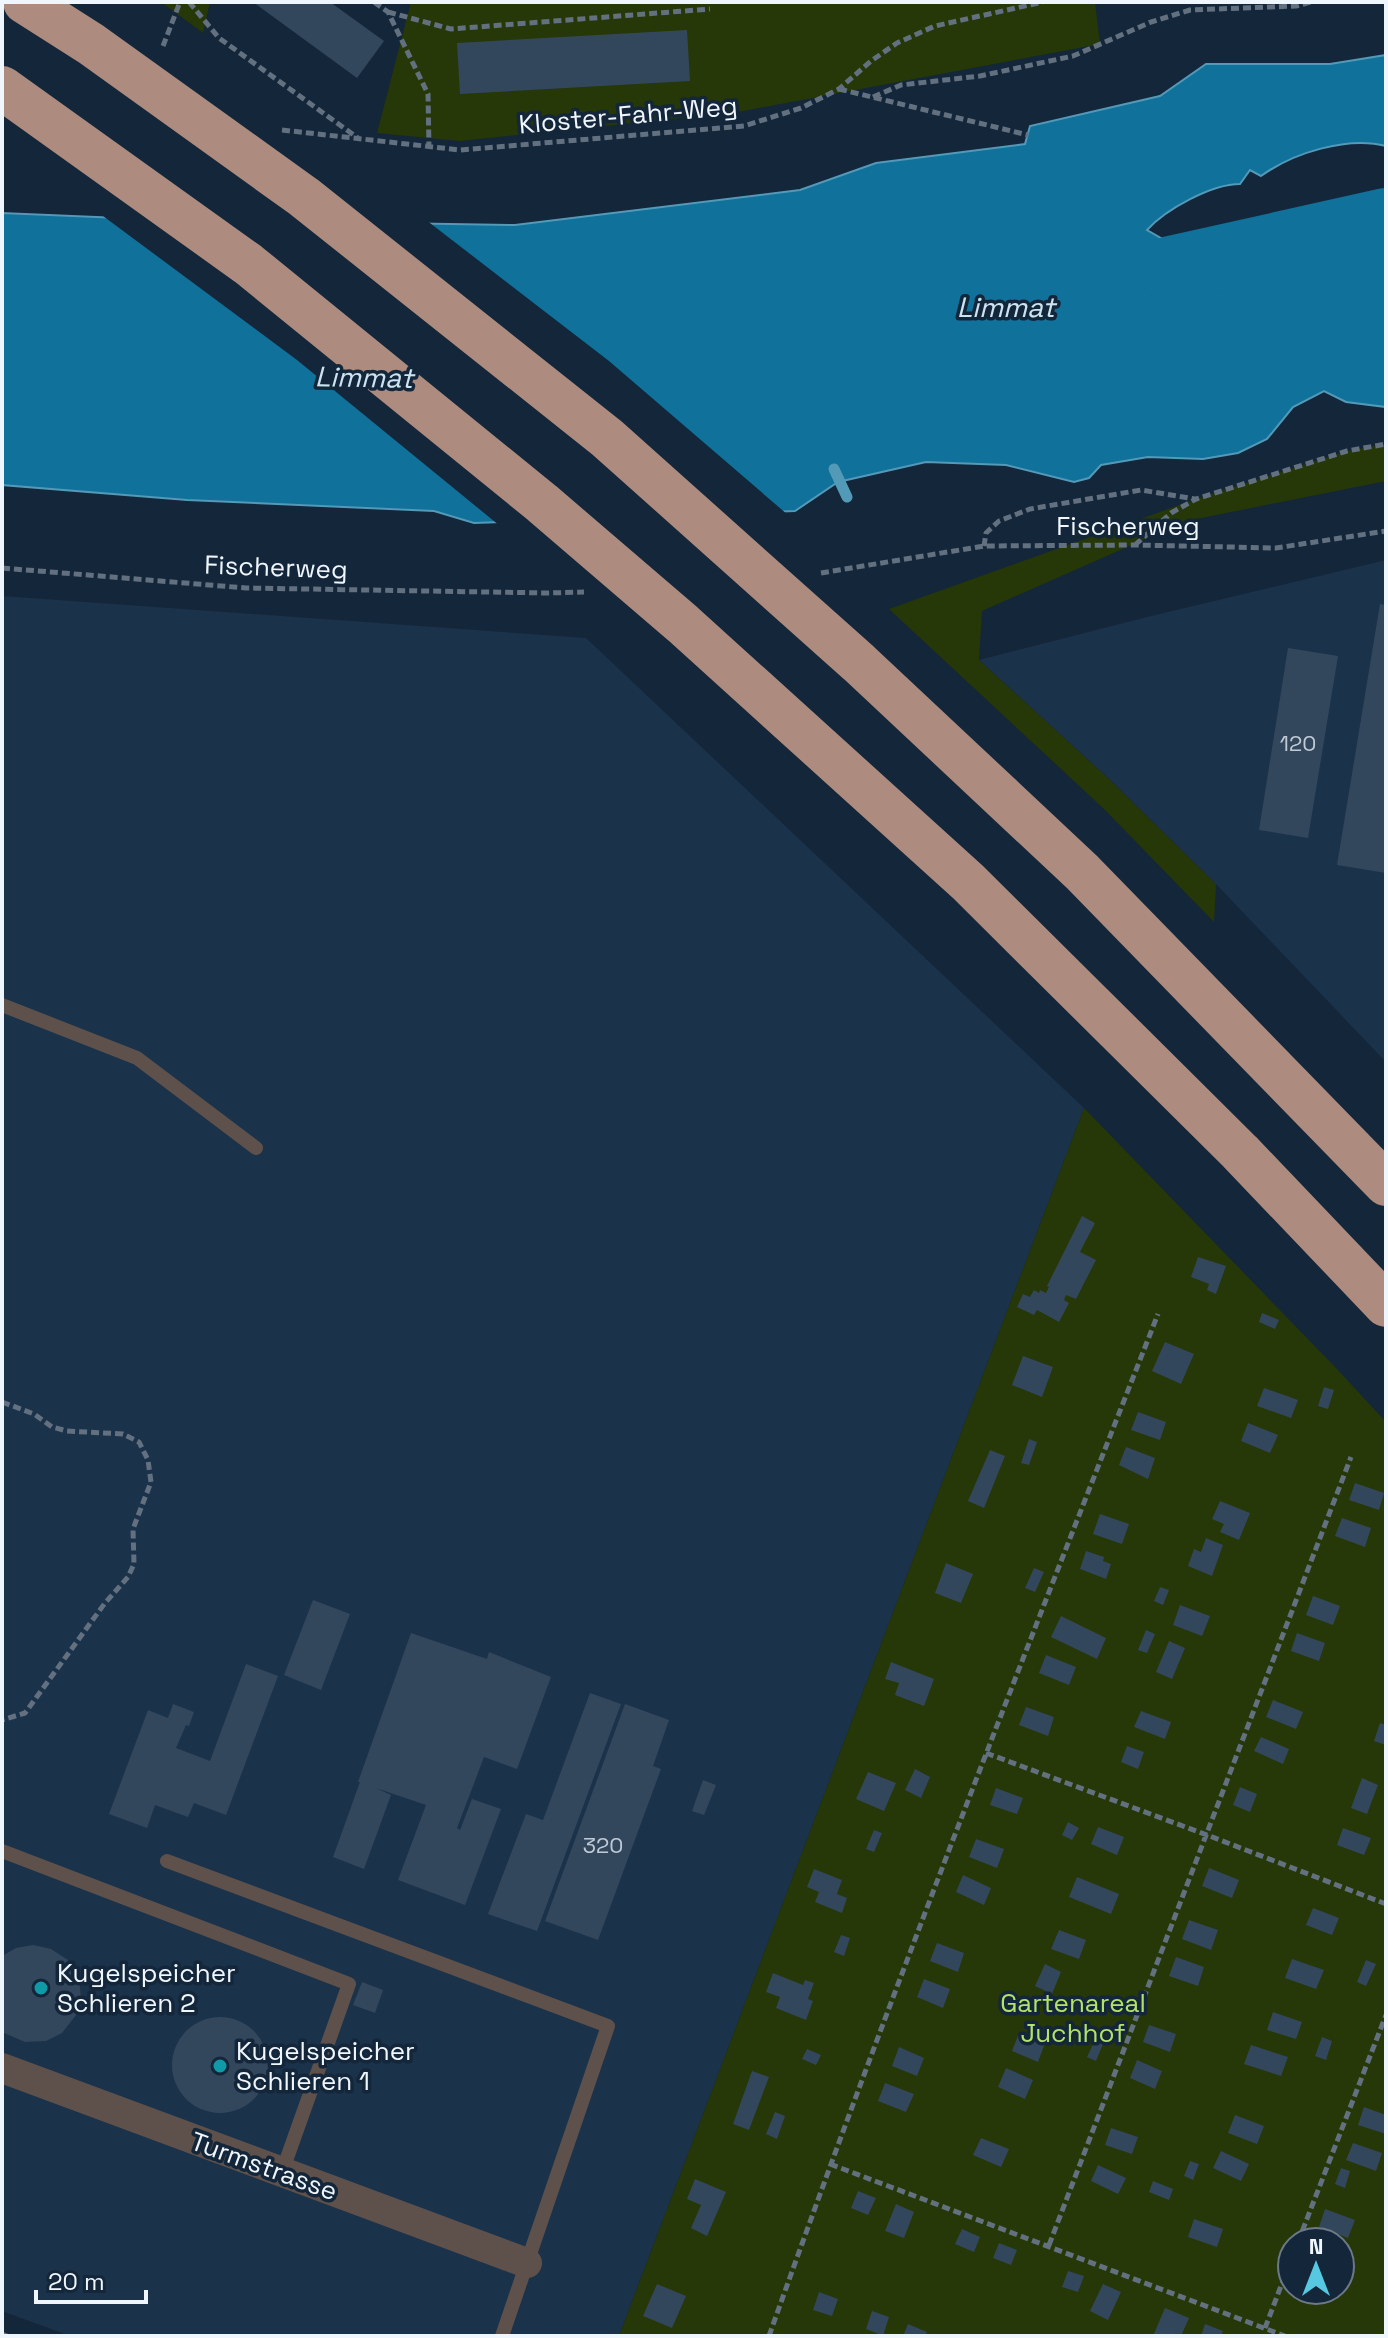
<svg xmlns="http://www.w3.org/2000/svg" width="1388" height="2338" font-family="'Space Grotesk',sans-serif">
<rect width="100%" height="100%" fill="#14263a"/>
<!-- built -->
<path fill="#1b324b" d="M1386,560V1062L1216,884L1109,779L979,660L1151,616Z
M2,596L586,638L1084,1108L619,2336H70L2,2311Z"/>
<!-- green -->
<path fill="#263708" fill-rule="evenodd" d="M161,2H210L203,33Z
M411,2H1095L1100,44L738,112L459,141L377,133Z
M1386,444V481L1186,521L982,611L979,660L1109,779L1216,884L1214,922L1104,809L889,609L1196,499L1347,451Z
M1084,1108L1337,1369L1386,1422V2336H619ZM1292,2242H1340V2290H1292Z"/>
<!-- water -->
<path fill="#10719a" stroke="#5399b8" stroke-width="2" d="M1386,55V146C1347,136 1293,153 1261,176L1250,170L1240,184C1212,184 1166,209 1147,230L1161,238L1202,240L1274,253L1322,242L1341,240L1386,218V407L1346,402L1324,391L1293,407L1267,439L1238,453L1203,459L1148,457L1101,465L1089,478L1074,482L1006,465L926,462L838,482L795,511L474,523L434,511L187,500L2,485V213L144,219L515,225L800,190L876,163L1025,144L1030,126L1160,96L1206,64H1330Z"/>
<!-- pier -->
<path fill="#14263a" d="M292,207L405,220H426L609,361L788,515L500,526L297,360L99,213L144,215Z"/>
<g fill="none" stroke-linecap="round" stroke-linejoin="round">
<!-- stream -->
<path stroke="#5399b8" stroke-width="11" d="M834,469L847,497"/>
<!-- river -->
<path stroke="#10719a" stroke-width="66" d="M1171,269L1386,221"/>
</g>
<!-- building -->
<path fill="#33475c" d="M253,2H330L384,41L357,78Z
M687,30L690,81L460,94L457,43Z
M1380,604L1386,605V873L1337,865Z
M1288,648L1338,656L1308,838L1259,830Z
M1082,1216L1095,1223L1080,1252L1096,1260L1076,1299L1066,1295L1064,1300L1069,1303L1059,1322L1037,1310L1034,1315L1017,1307L1023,1294L1030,1297L1034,1290L1039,1293L1040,1290L1046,1293L1049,1287L1047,1286Z
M1198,1257L1226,1266L1216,1294L1207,1290L1209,1284L1191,1277Z
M1262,1313L1279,1320L1275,1329L1259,1322Z
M1165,1342L1194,1354L1181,1384L1152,1371Z
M1023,1356L1053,1367L1042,1397L1012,1385Z
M1324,1387L1334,1390L1328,1409L1318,1406Z
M1264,1388L1298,1400L1291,1418L1257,1406Z
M1138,1412L1166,1422L1160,1440L1131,1430Z
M1248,1423L1278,1435L1270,1453L1241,1441Z
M1029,1439L1037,1442L1029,1465L1021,1463Z
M1126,1447L1155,1458L1148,1479L1119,1465Z
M990,1450L1005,1456L984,1508L968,1501Z
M1355,1483L1384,1493L1379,1510L1349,1500Z
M1220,1501L1250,1513L1239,1540L1220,1532L1224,1524L1212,1519Z
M1100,1514L1129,1524L1122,1544L1093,1534Z
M1342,1518L1371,1528L1365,1547L1335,1536Z
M1206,1538L1223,1545L1212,1576L1188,1566L1194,1549L1201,1552Z
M1086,1551L1104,1557L1103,1561L1111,1564L1106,1579L1080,1569Z
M946,1563L973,1574L961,1603L935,1593Z
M1034,1568L1044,1572L1035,1592L1025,1588Z
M1160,1587L1169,1590L1163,1605L1154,1601Z
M1313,1596L1340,1606L1333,1625L1306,1615Z
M313,1600L350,1614L321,1690L284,1675Z
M1180,1605L1210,1616L1202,1636L1173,1625Z
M1061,1616L1106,1638L1097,1659L1051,1637Z
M1146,1630L1155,1634L1147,1653L1138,1650Z
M411,1633L487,1659L489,1652L551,1677L517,1769L484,1757L457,1828L460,1830L472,1799L501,1809L465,1905L398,1880L426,1805L376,1788L391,1795L364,1869L333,1857L360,1782H358Z
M1297,1633L1325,1643L1319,1661L1291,1651Z
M1169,1641L1185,1648L1172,1679L1156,1672Z
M1046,1655L1076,1667L1069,1685L1039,1673Z
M891,1662L934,1679L924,1706L895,1695L899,1683L885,1679Z
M246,1664L278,1676L226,1815L194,1803L188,1817L155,1805L147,1828L109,1814L148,1710L168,1718L173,1704L194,1712L189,1726L186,1725L176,1748L210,1761Z
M590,1693L621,1704L537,1931L488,1914L526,1814L543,1820Z
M1273,1700L1303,1712L1296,1729L1266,1717Z
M625,1704L669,1720L653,1766L661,1769L598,1940L545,1921Z
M1026,1707L1054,1717L1048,1736L1019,1725Z
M1141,1711L1171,1722L1165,1739L1134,1727Z
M1380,1723L1386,1725V1745L1374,1741Z
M1261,1737L1289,1749L1283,1764L1254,1751Z
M1127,1746L1144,1752L1138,1769L1121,1762Z
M915,1769L930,1777L921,1798L905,1790Z
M868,1772L896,1783L884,1811L856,1799Z
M1362,1778L1378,1785L1367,1814L1351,1808Z
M703,1780L716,1785L704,1815L692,1811Z
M1240,1787L1257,1794L1250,1812L1233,1805Z
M996,1788L1023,1798L1017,1814L990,1805Z
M1068,1822L1079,1828L1072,1840L1062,1835Z
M1098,1827L1124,1837L1117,1855L1091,1844Z
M1343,1828L1371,1838L1364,1855L1337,1845Z
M874,1830L882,1833L874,1852L866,1849Z
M976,1839L1004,1849L997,1868L969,1857Z
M1209,1868L1239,1880L1232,1898L1202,1886Z
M814,1869L842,1880L837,1894L847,1898L842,1913L815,1902L819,1892L807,1887Z
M963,1875L991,1888L984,1905L956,1892Z
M1077,1877L1119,1894L1111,1914L1069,1897Z
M1313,1908L1339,1918L1332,1935L1306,1925Z
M1189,1920L1218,1930L1211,1950L1182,1939Z
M1059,1930L1086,1940L1079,1959L1051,1949Z
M841,1935L850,1938L844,1956L834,1952Z
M937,1943L964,1953L958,1972L930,1961Z
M33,1945L51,1949L68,1960L79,1978L81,1998L76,2015L62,2033L46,2041L25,2042L2,2032V1956L16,1948Z
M1176,1957L1204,1967L1198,1986L1169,1976Z
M1292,1959L1324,1970L1316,1989L1285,1978Z
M1366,1960L1376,1964L1366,1986L1357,1982Z
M1045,1964L1061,1972L1052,1994L1035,1986Z
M773,1973L803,1985L805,1980L814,1983L808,1999L813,2001L806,2020L776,2008L780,1997L766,1992Z
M924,1979L950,1989L943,2008L917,1997Z
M362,1982L383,1990L375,2013L353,2005Z
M1273,2012L1302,2022L1296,2039L1267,2030Z
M172 2065a48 48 0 1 1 96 0a48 48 0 1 1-96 0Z
M1149,2025L1176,2034L1170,2052L1143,2042Z
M1019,2033L1045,2043L1038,2062L1012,2051Z
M1097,2036L1105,2039L1096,2061L1087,2057Z
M1322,2037L1332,2041L1326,2060L1315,2056Z
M1251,2045L1288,2057L1281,2076L1244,2064Z
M899,2047L924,2058L917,2076L892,2066Z
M807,2049L821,2055L816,2065L802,2059Z
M1137,2060L1162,2071L1155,2089L1130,2078Z
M1006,2068L1033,2080L1025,2099L998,2087Z
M752,2071L769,2077L749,2130L733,2124Z
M885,2083L914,2094L906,2112L878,2101Z
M1364,2107L1386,2115V2134L1358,2125Z
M775,2112L785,2116L777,2139L766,2134Z
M1235,2115L1264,2126L1257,2144L1228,2133Z
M1111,2128L1138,2137L1132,2154L1105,2145Z
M981,2138L1009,2149L1001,2167L973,2155Z
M1353,2143L1382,2153L1376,2171L1346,2160Z
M1221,2151L1249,2164L1241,2181L1213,2168Z
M1190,2161L1199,2164L1193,2180L1184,2176Z
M1098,2165L1126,2178L1118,2194L1091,2181Z
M1341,2168L1350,2171L1345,2188L1335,2184Z
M695,2179L726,2192L707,2236L691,2228L701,2205L687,2199Z
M1153,2181L1173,2189L1169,2200L1149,2192Z
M858,2191L876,2198L868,2215L851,2208Z
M896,2204L914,2212L904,2238L885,2231Z
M1325,2209L1355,2220L1348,2238L1319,2227Z
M1194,2219L1223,2229L1217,2247L1188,2237Z
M962,2229L980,2237L974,2252L955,2244Z
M999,2243L1017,2250L1011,2265L993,2258Z
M1068,2271L1084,2276L1078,2292L1062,2287Z
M657,2284L686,2296L672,2328L643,2316Z
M1103,2284L1121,2292L1108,2320L1090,2311Z
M819,2292L838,2299L832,2316L813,2310Z
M1165,2308L1189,2318L1181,2336H1153Z
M872,2311L889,2317L883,2336L866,2329Z
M908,2324L927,2332L925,2336H903Z
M1205,2324L1223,2331L1221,2336H1201Z"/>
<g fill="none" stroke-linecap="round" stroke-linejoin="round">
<!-- path -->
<path stroke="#627080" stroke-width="5" stroke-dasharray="8 4" stroke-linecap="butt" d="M189,2L219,38L358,138
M374,2L388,12L428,94L429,148
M388,12L451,29L710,9
M163,46L180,2
M839,89L1028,135
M873,97L901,85L980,76L1073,56L1151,22L1190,10L1296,6L1311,2
M282,130L460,150L744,126L801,108L839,89L871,61L897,43L935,26L1043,2
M1135,545L1171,513L1196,499L1347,451L1386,444
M984,546L986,533L999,521L1030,509L1141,490L1195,499
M2,568L246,588L548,593L584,592
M821,573L984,546L1135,545L1276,548L1386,531
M2,1402L34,1414L52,1427L67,1431L123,1434L139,1442L148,1460L151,1482L133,1529L134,1564L128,1577L105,1603L25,1713L2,1720
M986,1753L1207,1835L1386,1904
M830,2164L1285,2336
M1298,2242L1386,2015
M1049,2245L1351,1457
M1265,2328L1292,2257
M2,2334L7,2336
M769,2336C891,1992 1025,1653 1158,1314"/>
<!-- lane -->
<path stroke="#5e514b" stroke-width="14" d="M2,1005L137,1058L256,1148
M2,1851L349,1984L282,2172
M167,1861L608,2026L502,2336"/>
<!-- street -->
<path stroke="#5e514b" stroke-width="30" d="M2,2068L527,2263"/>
<!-- highway -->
<path stroke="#ad8c7f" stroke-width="44" d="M25,2L91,44L304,197L607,438L859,663L1082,872L1386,1184
M2,88L248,264L542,503L683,624L968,882L1240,1152L1386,1305"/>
</g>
<!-- markers -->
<g fill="#0f9aa8" stroke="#14263a" stroke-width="3">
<circle cx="41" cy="1988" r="8"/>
<circle cx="220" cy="2066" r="8"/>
</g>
<g text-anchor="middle" stroke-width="7" stroke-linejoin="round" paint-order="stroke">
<!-- number labels -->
<g font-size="22" fill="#c0cad6">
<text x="1298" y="751">120</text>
<text x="603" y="1853">320</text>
</g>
<!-- street labels -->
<g font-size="26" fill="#eff6fe" stroke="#14263a">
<text transform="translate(628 115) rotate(-5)" y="9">Kloster-Fahr-Weg</text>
<text x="1128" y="535">Fischerweg</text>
<text transform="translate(276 567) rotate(2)" y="9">Fischerweg</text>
<text transform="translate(264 2166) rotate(20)" y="9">Turmstrasse</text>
</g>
<!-- poi labels -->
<g font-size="26" fill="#eff6fe" stroke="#14263a" text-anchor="start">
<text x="57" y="1982">Kugelspeicher<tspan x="57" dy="30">Schlieren 2</tspan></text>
<text x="236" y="2060">Kugelspeicher<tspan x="236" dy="30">Schlieren 1</tspan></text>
</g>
<!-- park labels -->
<g font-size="26" fill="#b2e269" stroke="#14263a">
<text x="1073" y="2012">Gartenareal<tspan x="1073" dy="30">Juchhof</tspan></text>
</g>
<!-- water labels -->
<g font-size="28" font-style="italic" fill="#cce4f2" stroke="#14263a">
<text x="1006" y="317">Limmat</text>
<text transform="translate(364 377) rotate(1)" y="10">Limmat</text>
</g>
</g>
<!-- border -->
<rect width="1388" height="2338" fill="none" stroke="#eff6fe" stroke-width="8"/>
<!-- north arrow -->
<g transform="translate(1316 2266)"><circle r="38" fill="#14263a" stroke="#6c7988" stroke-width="2"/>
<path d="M0-6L14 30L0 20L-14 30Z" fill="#56c9e1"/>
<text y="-12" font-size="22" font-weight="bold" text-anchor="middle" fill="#eff6fe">N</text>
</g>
<!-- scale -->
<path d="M36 2290v12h110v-12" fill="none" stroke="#eff6fe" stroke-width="4"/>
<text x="48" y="2290" font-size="24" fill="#eff6fe" stroke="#14263a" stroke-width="6" paint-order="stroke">20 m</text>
</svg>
